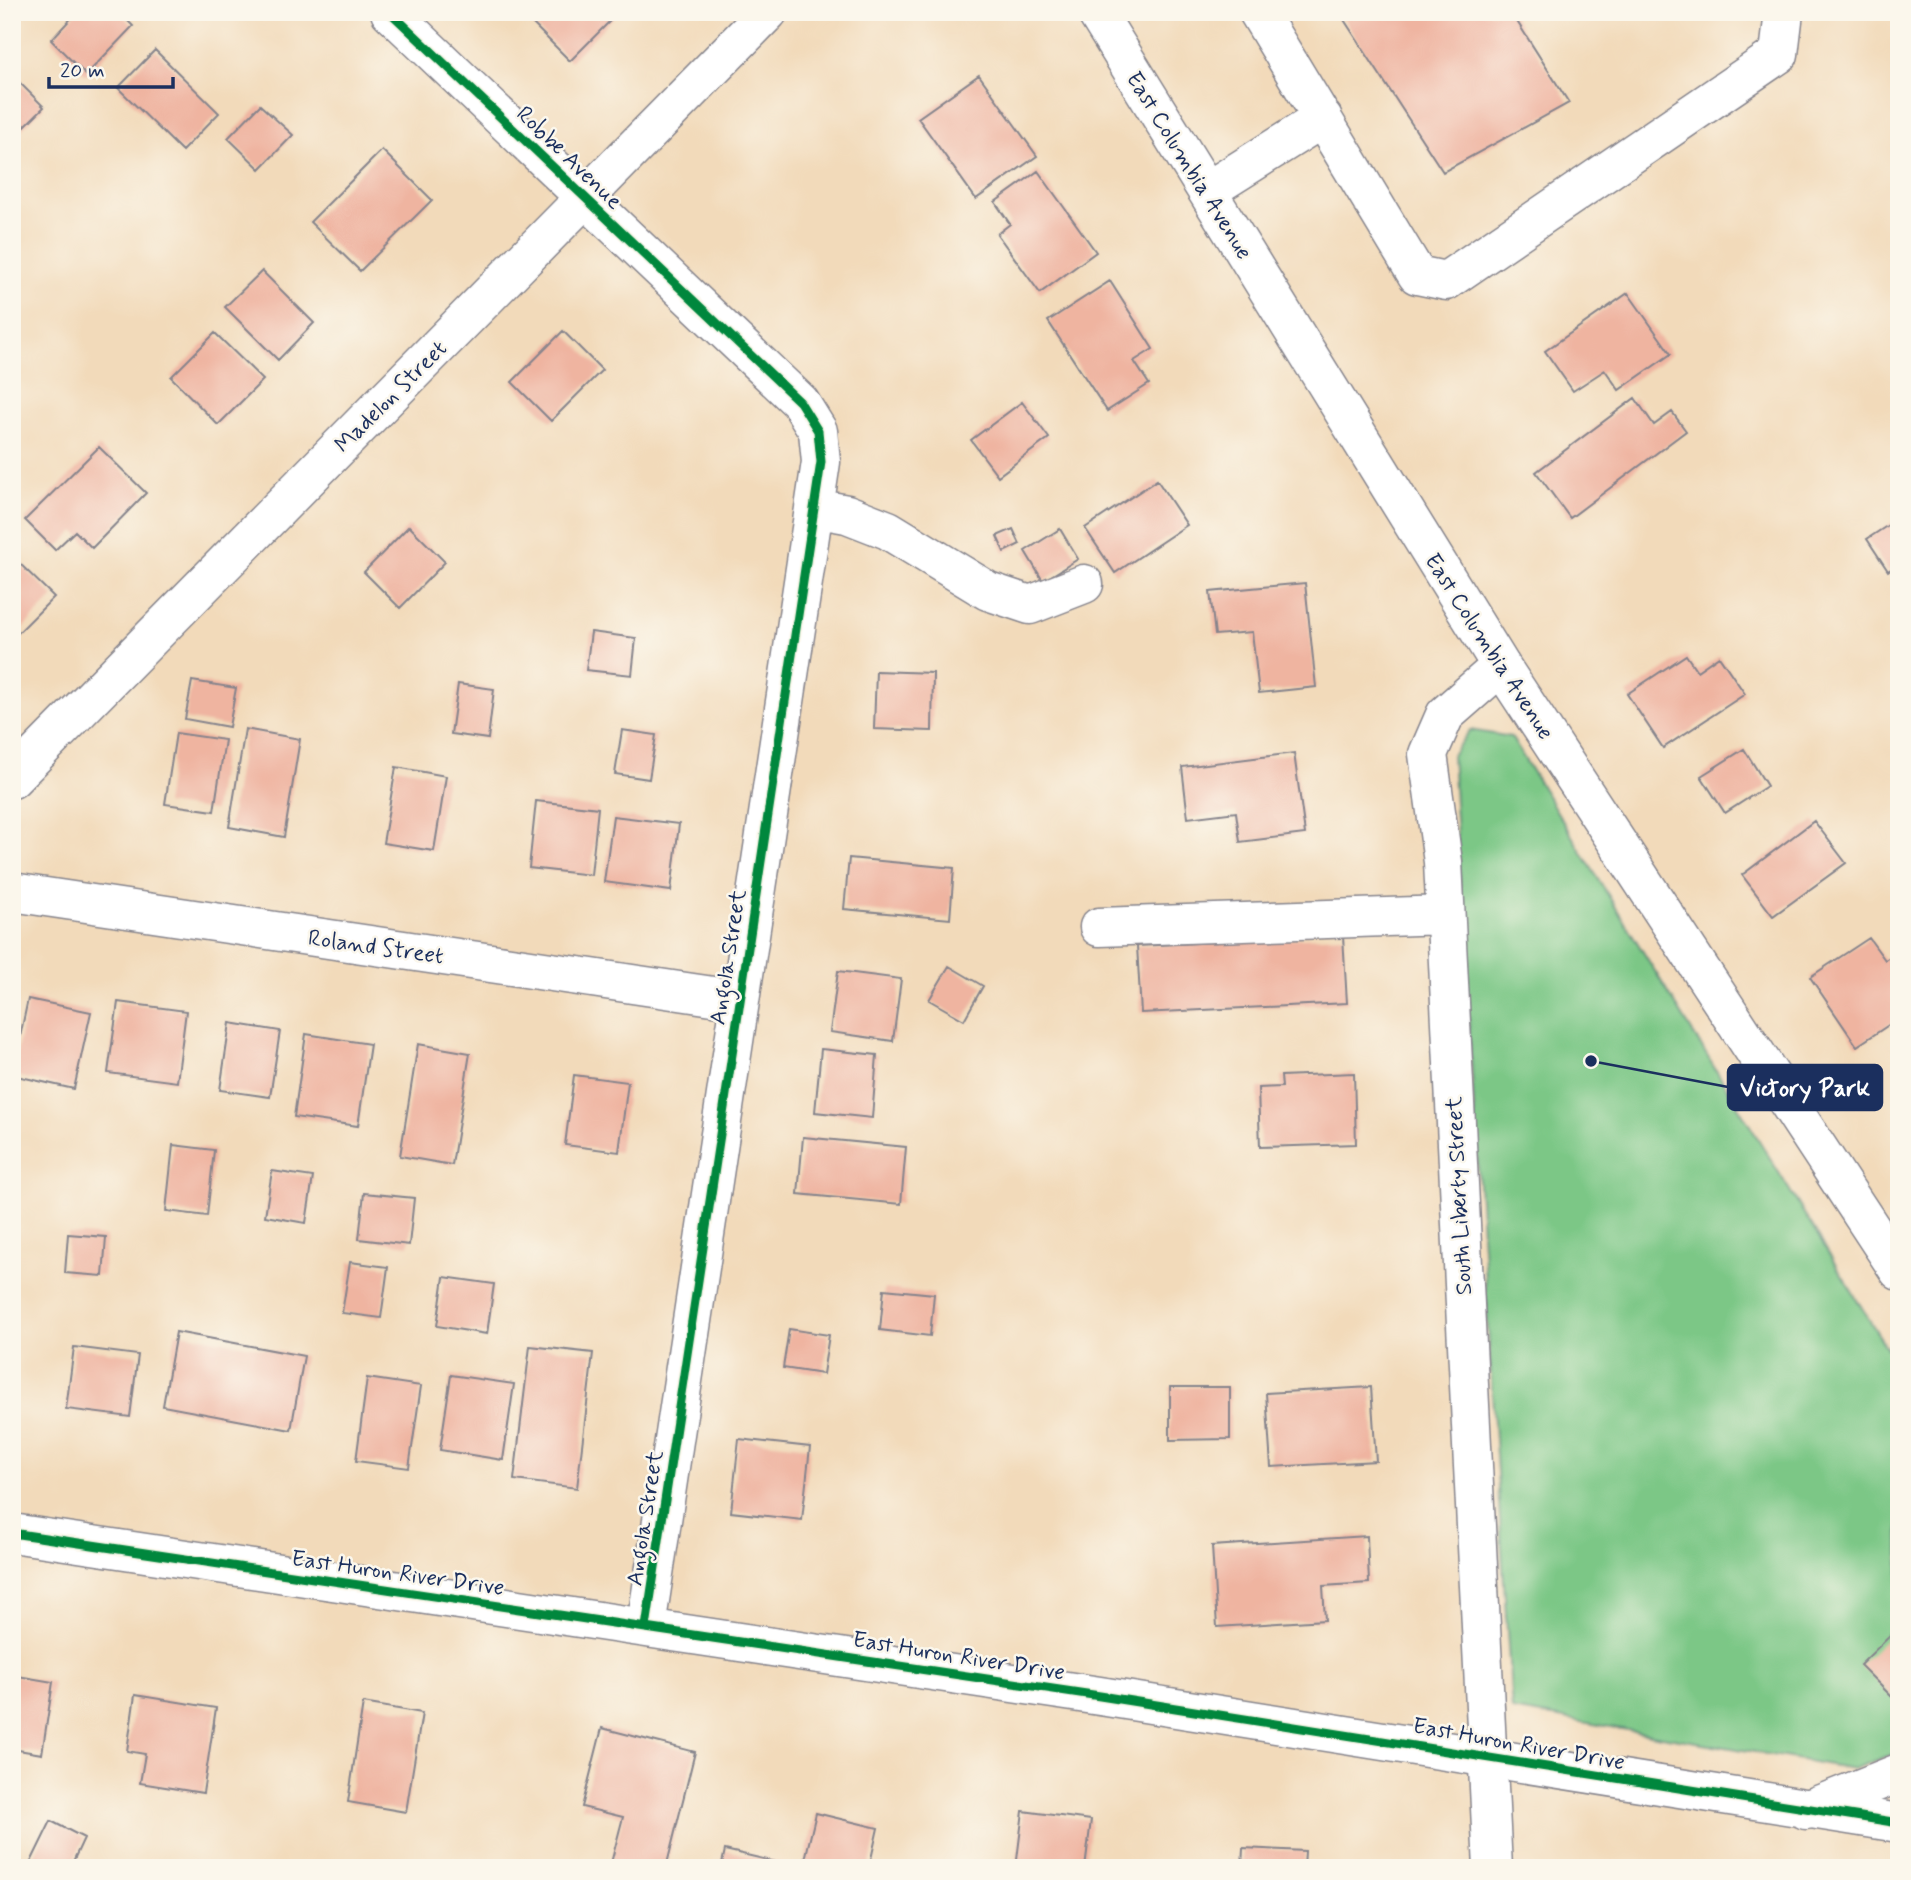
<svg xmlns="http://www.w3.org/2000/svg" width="1911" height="1880" font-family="Mynerve,sans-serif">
<rect width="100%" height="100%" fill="#fbf7ec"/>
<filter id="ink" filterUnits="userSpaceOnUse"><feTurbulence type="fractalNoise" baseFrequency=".0143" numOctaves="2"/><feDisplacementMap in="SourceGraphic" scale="14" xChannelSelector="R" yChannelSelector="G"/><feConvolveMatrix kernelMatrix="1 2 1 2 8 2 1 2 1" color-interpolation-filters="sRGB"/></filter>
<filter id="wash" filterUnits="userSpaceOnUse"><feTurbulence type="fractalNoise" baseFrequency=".00686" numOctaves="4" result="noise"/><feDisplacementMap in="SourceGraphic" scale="28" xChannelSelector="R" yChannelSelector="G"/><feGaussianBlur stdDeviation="1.57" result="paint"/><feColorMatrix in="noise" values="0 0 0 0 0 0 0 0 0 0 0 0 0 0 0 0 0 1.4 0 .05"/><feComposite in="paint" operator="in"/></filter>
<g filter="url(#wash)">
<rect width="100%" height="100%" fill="#f2daba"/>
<!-- green -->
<path fill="#7bc786" stroke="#4b7b72" stroke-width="2" d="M1470,730L1511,737L1899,1368V1752L1853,1769L1512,1710L1452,755Z"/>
<g id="blocks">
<!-- building -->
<path fill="#efb4a0" d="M77,12H119L133,26L86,75L51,40Z
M521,12H619L570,61Z
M1339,12H1511L1569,103L1443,172Z
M155,50L219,113L182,151L118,88Z
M12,75L44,107L17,134L12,130Z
M979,75L1037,156L976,199L918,118Z
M260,105L293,135L260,169L228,138Z
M382,150L432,200L360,271L310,222Z
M1038,171L1096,252L1040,293L997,234L1010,224L995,202Z
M262,271L314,323L278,360L225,307Z
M1110,281L1153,349L1134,361L1149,384L1107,411L1048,321Z
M1628,293L1671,354L1619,390L1605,370L1573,391L1545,351Z
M563,331L602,370L551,421L512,382Z
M215,333L263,380L218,425L171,377Z
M1635,398L1654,425L1672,412L1686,431L1570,518L1536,472Z
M1022,402L1049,438L998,476L971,440Z
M99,447L146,493L92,548L75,531L55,550L25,520Z
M1157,480L1187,525L1115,573L1085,528Z
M1899,518V564L1888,571L1867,539Z
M409,526L445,562L400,608L364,572Z
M1013,529L1020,544L1004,552L997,536Z
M1060,529L1078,559L1043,581L1025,551Z
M12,556L54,597L12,639Z
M1305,583L1316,687L1259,693L1252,632L1215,635L1210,592Z
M591,632L636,638L632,675L586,670Z
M1686,655L1697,671L1719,656L1745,694L1663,748L1627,694Z
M876,671L933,673L932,731L874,729Z
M192,681L236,688L229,727L185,719Z
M458,684L494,689L488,739L451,734Z
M245,729L300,739L284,837L229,827Z
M622,730L656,735L649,779L615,774Z
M176,733L225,740L214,811L165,804Z
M1744,749L1767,786L1725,813L1701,776Z
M1294,753L1305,834L1240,842L1236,812L1188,818L1182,767Z
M396,767L446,776L434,851L383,843Z
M536,801L598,808L591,875L529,868Z
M613,816L679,824L671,891L604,882Z
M1814,821L1846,863L1773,916L1742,875Z
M849,858L954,868L950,919L844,909Z
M1343,936L1347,1003L1141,1013L1137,946Z
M1869,938L1885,960L1899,951V1018L1857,1046L1810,977Z
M949,966L983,986L964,1020L929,1000Z
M838,971L901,979L893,1041L830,1032Z
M28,999L91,1012L74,1089L12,1075Z
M118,1002L186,1011L177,1082L108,1073Z
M230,1023L280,1031L270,1097L220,1090Z
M306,1034L370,1044L358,1126L294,1117Z
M418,1044L470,1053L452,1165L400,1156Z
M821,1049L877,1055L872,1118L815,1112Z
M1354,1073L1356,1144L1260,1147L1258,1088L1282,1087L1281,1076Z
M574,1075L628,1082L619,1152L565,1145Z
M803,1137L906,1147L901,1204L798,1194Z
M173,1145L214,1150L207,1216L166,1211Z
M272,1171L313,1177L306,1223L265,1216Z
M364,1193L414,1198L409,1245L359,1239Z
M68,1234L106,1237L103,1276L65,1273Z
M350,1262L388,1267L381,1318L342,1313Z
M444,1277L494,1284L487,1334L437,1326Z
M884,1289L934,1294L930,1336L880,1330Z
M789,1329L829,1335L823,1374L783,1368Z
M176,1332L304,1356L291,1430L163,1406Z
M530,1346L593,1353L577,1488L514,1480Z
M74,1347L138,1355L130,1417L66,1409Z
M451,1375L514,1384L503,1460L440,1450Z
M367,1378L421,1386L409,1468L356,1461Z
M1170,1387H1230V1439L1170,1440Z
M1371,1387L1376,1461L1271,1467L1266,1393Z
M739,1439L810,1447L802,1520L731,1512Z
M1367,1536L1369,1583L1323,1586L1325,1620L1217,1627L1212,1546Z
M1899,1627V1704L1860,1665Z
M12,1675L53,1682L42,1754L12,1749Z
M135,1695L216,1708L203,1793L140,1783L145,1754L127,1751Z
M363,1703L422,1713L406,1812L348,1802Z
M602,1728L695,1752L666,1868H629L611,1863L623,1817L582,1807Z
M1023,1811L1091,1820L1085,1868H1016Z
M816,1813L878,1828L869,1868H803Z
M51,1821L84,1838L70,1868H28Z
M1243,1848L1305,1851L1304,1868H1242Z
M725,1850L797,1867V1868H721Z"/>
</g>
</g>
<g filter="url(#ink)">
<use href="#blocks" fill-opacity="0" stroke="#86848c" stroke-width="2"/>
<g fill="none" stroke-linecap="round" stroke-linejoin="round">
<defs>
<path id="minor" d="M390,12L800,402L818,431L821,462L646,1627
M1096,12L1501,666L1899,1271
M1258,12L1417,275L1446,281L1779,54L1784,12
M1207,191L1323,118
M814,508L847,514L888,530L988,591L1030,605L1084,584
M12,779L768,12
M12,892L740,1000
M1099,927L1445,915
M1806,1810L1899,1773
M1493,1868L1443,862L1428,754L1445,715L1501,666"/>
<path id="major" d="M12,1533L1100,1696L1899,1823"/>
</defs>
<!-- minor casing -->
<use href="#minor" stroke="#86848c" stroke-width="41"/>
<!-- major casing -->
<use href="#major" stroke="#86848c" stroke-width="41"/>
<!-- minor -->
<use href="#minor" stroke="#fff" stroke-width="38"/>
<!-- major -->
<use href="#major" stroke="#fff" stroke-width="38"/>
<defs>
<path id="cycleway" d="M390,12L800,402L818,431L821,462L646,1627
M12,1533L1100,1696L1899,1823"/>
</defs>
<!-- cycleway casing -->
<use href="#cycleway" stroke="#fbf7ec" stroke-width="13"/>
<!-- cycleway -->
<use href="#cycleway" stroke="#00873e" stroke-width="9"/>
</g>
</g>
<g text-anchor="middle" stroke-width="5" stroke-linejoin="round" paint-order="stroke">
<!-- street labels -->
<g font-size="23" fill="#1b2f5e" stroke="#fbf7ec">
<text transform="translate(570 157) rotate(44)" y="8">Robbe Avenue</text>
<text transform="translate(1190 165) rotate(58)" y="8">East Columbia Avenue</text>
<text transform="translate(390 396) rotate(-45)" y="8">Madelon Street</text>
<text transform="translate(1490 646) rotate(57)" y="8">East Columbia Avenue</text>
<text transform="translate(376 946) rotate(8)" y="8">Roland Street</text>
<text transform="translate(727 957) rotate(-81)" y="8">Angola Street</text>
<text transform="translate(1458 1196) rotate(-93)" y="8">South Liberty Street</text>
<text transform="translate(644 1518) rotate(-81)" y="8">Angola Street</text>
<text transform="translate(398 1572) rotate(8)" y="8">East Huron River Drive</text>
<text transform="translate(959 1655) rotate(9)" y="8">East Huron River Drive</text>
<text transform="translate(1519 1743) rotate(10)" y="8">East Huron River Drive</text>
</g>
</g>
<!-- callouts -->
<path fill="none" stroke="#1b2f5e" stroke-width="2.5" d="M1591 1061L1728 1087"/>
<circle fill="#1b2f5e" stroke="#fbf7ec" stroke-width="2.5" cx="1591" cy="1061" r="7"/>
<rect fill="#1b2f5e" stroke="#1b2f5e" stroke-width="2.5" x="1728" y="1065" width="154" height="45" rx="7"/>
<g font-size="24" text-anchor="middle" font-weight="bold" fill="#fff">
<text x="1805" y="1096">Victory Park</text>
</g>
<!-- margin -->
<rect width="1911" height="1880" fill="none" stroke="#fbf7ec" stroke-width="42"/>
<!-- scale -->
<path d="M49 77v10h124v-10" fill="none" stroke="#1b2f5e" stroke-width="3.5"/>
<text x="60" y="77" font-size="21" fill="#1b2f5e" stroke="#fbf7ec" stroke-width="5" paint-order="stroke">20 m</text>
</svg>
